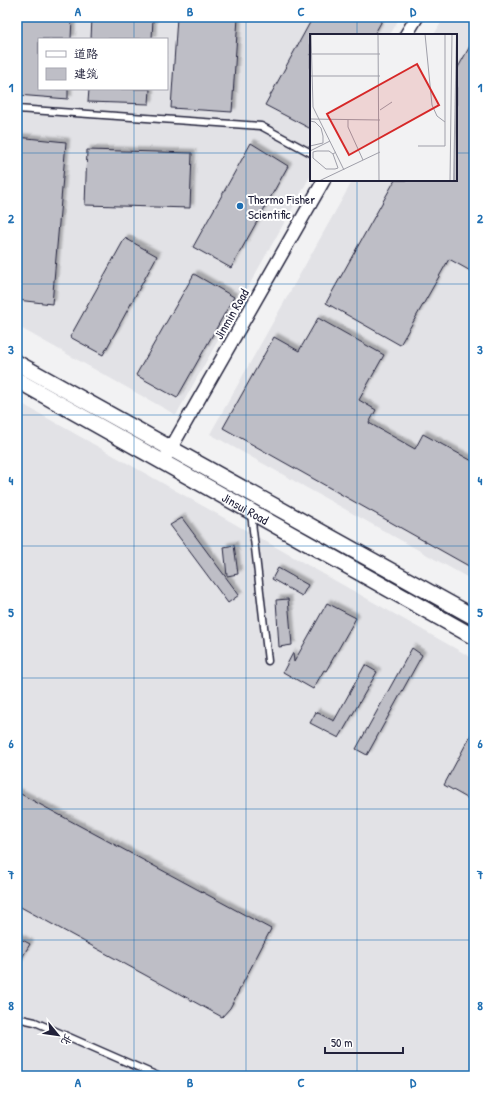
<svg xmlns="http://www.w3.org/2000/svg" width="491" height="1093" font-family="'Patrick Hand','LXGW WenKai TC',sans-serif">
<defs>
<filter id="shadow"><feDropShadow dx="3.5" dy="-3.5" stdDeviation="1" flood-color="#0004"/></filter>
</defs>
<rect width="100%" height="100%" fill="#f2f2f3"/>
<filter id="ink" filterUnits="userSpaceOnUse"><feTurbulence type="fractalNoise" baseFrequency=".025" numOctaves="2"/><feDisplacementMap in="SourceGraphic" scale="8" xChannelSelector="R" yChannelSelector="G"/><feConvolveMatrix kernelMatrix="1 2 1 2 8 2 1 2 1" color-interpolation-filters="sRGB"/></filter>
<g filter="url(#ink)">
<!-- built -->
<path fill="#e2e2e6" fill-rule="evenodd" d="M17,17H400L390,35H311V175L176,415L17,326ZM39,39H167V89H39Z
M444,17H474V581L210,434L353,180H456V35H434Z
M17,401L474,659V1076H17Z"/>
<!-- building -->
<path fill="#bebec6" stroke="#22223b" filter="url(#shadow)" d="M17,17H72L71,39H39V89H68V99L17,95Z
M92,17H153L152,39H91Z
M177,17H238L232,112L171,108Z
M313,17H384L374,35H311V129L265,105Z
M474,39V273L449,259L400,345L326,303L395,180H456V71Z
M89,89H150L149,104L88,102Z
M17,137L66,142L52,304L17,300Z
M251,143L288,166L231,268L193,247Z
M87,150L192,153L190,208L85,205Z
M125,238L157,256L103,355L70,337Z
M194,274L234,297L177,398L136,375Z
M318,318L384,355L359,400L376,410L369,423L415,449L423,434L474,462V569L223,428L274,337L299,351Z
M182,518L239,595L228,603L170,525Z
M234,545L238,574L227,576L224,547Z
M278,568L308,585L302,596L272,579Z
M288,599L292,645L279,647L276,600Z
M327,603L356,618L326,671L324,670L313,689L283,672L293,653L294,662Z
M412,648L422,655L367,755L356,749Z
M365,665L377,672L339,738L310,723L316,712L334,721Z
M474,729V802L444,785Z
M17,792L271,929L230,1008L222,1017L17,905Z
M17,937L30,944L17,966Z"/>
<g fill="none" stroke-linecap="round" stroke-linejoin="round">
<defs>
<path id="service" d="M17,109L261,126L311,153
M251,513L268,661
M17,1018L35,1022L158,1076"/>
<path id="minor" d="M406,35L417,17
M167,455L324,180"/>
<g id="tertiary">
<path d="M17,363L474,617"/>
<path id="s1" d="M17,380L474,637"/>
</g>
</defs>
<!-- service casing -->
<use href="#service" stroke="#22223b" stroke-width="9"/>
<!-- minor casing -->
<use href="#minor" stroke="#22223b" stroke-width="15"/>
<!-- tertiary casing -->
<use href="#tertiary" stroke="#22223b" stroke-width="18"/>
<!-- service -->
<use href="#service" stroke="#fff" stroke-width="6"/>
<!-- minor -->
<use href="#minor" stroke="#fff" stroke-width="12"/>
<!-- tertiary -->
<use href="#tertiary" stroke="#fff" stroke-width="15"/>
</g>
</g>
<!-- grid -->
<path fill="none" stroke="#1f6fb2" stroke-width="1" stroke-opacity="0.55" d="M134,17V39M246,17V1076M357,17V35M134,89V1076M17,153H311M456,153H474M357,180V1076M17,284H474M17,415H474M17,546H474M17,678H474M17,809H474M17,940H474"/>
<!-- markers -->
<circle fill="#1f6fb2" stroke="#fff" stroke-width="1.5" cx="240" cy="206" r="4"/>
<g text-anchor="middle" stroke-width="4" stroke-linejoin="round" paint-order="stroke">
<!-- poi labels -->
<g font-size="13" fill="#22223b" stroke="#fff" text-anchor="start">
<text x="248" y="204">Thermo Fisher<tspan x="248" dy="15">Scientific</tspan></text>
</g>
<!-- street labels -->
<g font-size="13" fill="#22223b" stroke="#fff">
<text transform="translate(231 314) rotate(-60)" y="5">Jinmin Road</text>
<text dy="5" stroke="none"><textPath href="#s1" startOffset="262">Jinsui Road</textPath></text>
</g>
</g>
<!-- overview -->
<g transform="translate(310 34)">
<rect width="147" height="147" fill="#f2f2f3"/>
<path fill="none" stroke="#a8a8b2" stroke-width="2" d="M144,147L147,0"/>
<path fill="none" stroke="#9f9fa9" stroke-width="1" d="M1,0L3,73L34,136M68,0L69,147M115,0L122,71L127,82L135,88M0,20H70M0,42H70M70,76L82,68M0,85L70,86M38,86V93L53,126M0,87L5,88L11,94L13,102V109L0,112M108,112H135V0M0,117L20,107M23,120L19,117H7L3,118V124L16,135H25L28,134L23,120L26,118M9,147L70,118M140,147L142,0M146,147L147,60"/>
<path fill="#d62828" fill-opacity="0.15" stroke="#d62828" stroke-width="2" d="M107,30L129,71L39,121L17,80Z"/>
<rect width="147" height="147" fill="none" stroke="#22223b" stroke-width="2"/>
</g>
<!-- margin -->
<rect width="491" height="1093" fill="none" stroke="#fff" stroke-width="44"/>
<!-- legend -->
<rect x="38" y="38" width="130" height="52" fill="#ffffff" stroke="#a7a7b1"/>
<rect x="46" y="51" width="20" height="6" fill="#ffffff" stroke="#a7a7b1"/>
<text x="74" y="58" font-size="12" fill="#22223b">道路</text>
<rect x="46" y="68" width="20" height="12" fill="#bebec6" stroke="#a7a7b1"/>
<text x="74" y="78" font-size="12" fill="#22223b">建筑</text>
<!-- north arrow -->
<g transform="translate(58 1035) rotate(119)" stroke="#ffffff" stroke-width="3" paint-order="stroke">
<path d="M0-3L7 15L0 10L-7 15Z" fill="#22223b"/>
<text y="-6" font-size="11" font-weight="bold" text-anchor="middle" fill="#22223b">北</text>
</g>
<!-- scale -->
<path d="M325 1047v6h78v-6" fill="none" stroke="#22223b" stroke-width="2"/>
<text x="331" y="1047" font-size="12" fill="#22223b" stroke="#ffffff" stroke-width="3" paint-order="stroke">50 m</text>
<rect x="22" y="22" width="447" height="1049" fill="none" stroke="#1f6fb2" stroke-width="1.5"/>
<g font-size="13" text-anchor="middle" font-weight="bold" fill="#1f6fb2">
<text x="78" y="16">A</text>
<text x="190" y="16">B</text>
<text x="301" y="16">C</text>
<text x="413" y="16">D</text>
<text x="11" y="92">1</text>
<text x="480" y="92">1</text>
<text x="11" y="223">2</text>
<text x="480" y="223">2</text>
<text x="11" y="354">3</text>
<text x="480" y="354">3</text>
<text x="11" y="485">4</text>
<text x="480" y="485">4</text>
<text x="11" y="617">5</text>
<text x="480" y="617">5</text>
<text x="11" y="748">6</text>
<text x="480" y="748">6</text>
<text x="11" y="879">7</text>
<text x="480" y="879">7</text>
<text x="11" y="1010">8</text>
<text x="480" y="1010">8</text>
<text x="78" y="1087">A</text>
<text x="190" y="1087">B</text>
<text x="301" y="1087">C</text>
<text x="413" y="1087">D</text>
</g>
</svg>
